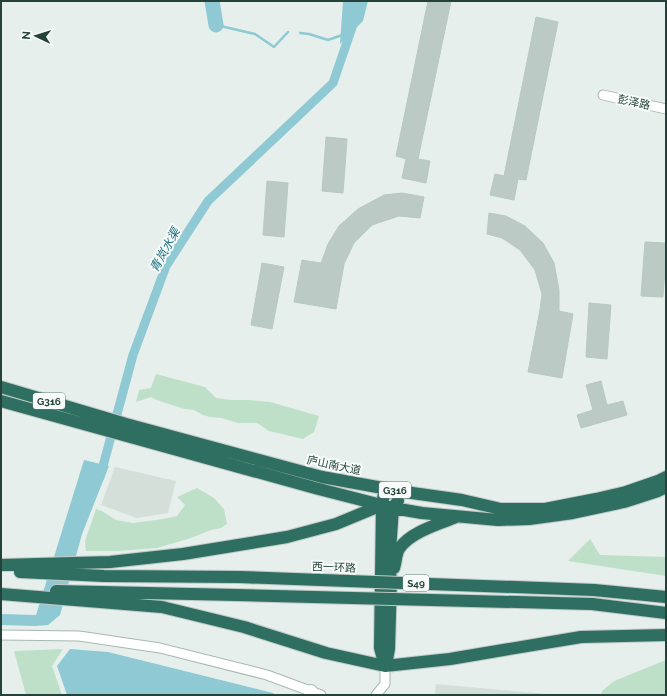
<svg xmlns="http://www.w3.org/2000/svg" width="667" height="696" font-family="Raleway,'Noto Sans SC',sans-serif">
<rect width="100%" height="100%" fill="#e6efeb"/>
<!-- built -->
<path fill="#d4dfda" d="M115,467L176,481L168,513L137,518L101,505Z
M436,684L558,695H435Z"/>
<!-- green -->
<path fill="#bfe0c8" d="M156,374L205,387L216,398L231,400H248L270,402L319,416L314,432L303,439L269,431L257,423H238L221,418L210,417L203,415L194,410L185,409L178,407L157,400L151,397L136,402L139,390L151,388Z
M197,488L214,498L224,509L227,524L221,528L211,530L191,538L157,548L118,551H86L85,541L96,509L102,511L116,520L133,523L163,519L177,516L185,505L177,497Z
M590,539L600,555L666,557V576L568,561Z
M63,649L52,666L62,695H26L14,651Z
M666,660V695H601L602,691L614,681Z"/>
<!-- water -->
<path fill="#8ec9d4" d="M343,1H368L363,21L340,44Z
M84,460L109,466L82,534L60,615L48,625L35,626L1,625V614L36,615Z
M70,649L108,652L273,693L275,695H67L57,666Z"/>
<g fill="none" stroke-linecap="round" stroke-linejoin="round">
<!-- stream -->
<path stroke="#8ec9d4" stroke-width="2.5" d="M216,25L255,34L274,47L288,32
M300,33L309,34L328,40L342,35"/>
<!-- canal -->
<path stroke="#8ec9d4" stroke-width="9" d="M100,477L133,355L166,266L208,201L333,83L358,10L359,1"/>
<!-- river -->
<path stroke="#8ec9d4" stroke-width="15" d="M212,1L216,25"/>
</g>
<!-- building -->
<path fill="#bbcac4" stroke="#b8c9c2" d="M428,1H451L418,159L430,161L426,183L402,178L406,159L396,156Z
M536,17L558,22L526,180L518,179L514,200L490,195L495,174L504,176Z
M326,137L347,139L343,193L322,191Z
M267,181L288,183L284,237L263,235Z
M402,193L424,197L420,218L399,216L372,225L354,243L344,264L336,309L294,302L302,260L321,263L328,244L339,226L358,209L384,195Z
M489,213L506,216L525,226L543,243L554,263L559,290V311L573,314L562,378L528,372L540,310L542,294L535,270L520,250L502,238L487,234Z
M645,242L666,243V256L663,297L641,296Z
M262,263L284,267L272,329L251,325Z
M589,303L611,305L607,359L586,357Z
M601,381L607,405L623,401L627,415L581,428L577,415L593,410L586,385Z"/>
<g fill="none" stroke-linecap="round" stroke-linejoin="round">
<defs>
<path id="street" d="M603,95L666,109
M1,635L79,636L160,648L267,675L321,695
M376,695L385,684V666"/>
<path id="secondary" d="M310,695L311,691"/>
<path id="highway" d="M1,387L126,424L322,477L405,492L462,500L501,509H545L596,499L626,492L658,481L666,477
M1,401L315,488L393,508L422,513L498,520L529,519L573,513L624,502L658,491L666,487
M1,565L110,562L183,554L287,537L336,524L382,505
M394,568C396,562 396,554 399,549C409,533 438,524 454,518
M20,572L104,576L239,577
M594,590L666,597
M56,591L237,595
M1,594L162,607L244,627L326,653L385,666L450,659L581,637L666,635
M592,604L666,613
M386,665L389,649L391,580L389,565L393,508L398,501
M385,666L380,648L382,505L385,488"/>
</defs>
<!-- street casing -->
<use href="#street" stroke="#a8b8b2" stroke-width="11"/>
<!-- secondary casing -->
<use href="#secondary" stroke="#a4bbb3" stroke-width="14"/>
<!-- highway casing -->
<use href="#highway" stroke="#c2cac8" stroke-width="14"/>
<!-- street -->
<use href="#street" stroke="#fff" stroke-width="9"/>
<!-- secondary -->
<use href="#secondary" stroke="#fff" stroke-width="12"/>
<!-- highway -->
<use href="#highway" stroke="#2f6f62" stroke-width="12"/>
<defs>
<path id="highway-bridge" d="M239,577L594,590
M237,595L592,604"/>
</defs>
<!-- highway-bridge casing -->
<use href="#highway-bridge" stroke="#c2cac8" stroke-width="14" stroke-linecap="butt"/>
<!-- highway-bridge -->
<use href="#highway-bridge" stroke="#2f6f62" stroke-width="12"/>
</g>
<g text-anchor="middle" stroke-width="4" stroke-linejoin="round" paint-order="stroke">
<!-- shield labels -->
<g fill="#f7fbf9" stroke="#637a73" stroke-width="1">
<rect x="33" y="393" width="32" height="16" rx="3"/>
<rect x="379" y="482" width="32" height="16" rx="3"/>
<rect x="403" y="575" width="26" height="16" rx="3"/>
</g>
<g font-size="10" font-weight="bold" fill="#24423a">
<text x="49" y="405">G316</text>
<text x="395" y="494">G316</text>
<text x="416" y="587">S49</text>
</g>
<!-- street labels -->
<g font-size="11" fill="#24423a" stroke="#f7fbf9">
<text transform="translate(634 102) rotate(12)" y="4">彭泽路</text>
<text transform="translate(334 465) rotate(12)" y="4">庐山南大道</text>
<text transform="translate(334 567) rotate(2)" y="4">西一环路</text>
</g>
<!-- water labels -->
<g font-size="12" font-style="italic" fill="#1c6f80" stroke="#f7fbf9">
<text transform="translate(165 250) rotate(-61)" y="4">青岚水渠</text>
</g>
</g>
<!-- border -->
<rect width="667" height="696" fill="none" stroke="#24423a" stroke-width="4"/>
<!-- north arrow -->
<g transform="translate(36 36) rotate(274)" stroke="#f7fbf9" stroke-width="3" paint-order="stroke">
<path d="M0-3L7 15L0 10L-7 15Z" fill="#24423a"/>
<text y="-6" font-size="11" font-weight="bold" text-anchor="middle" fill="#24423a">N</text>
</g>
</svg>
